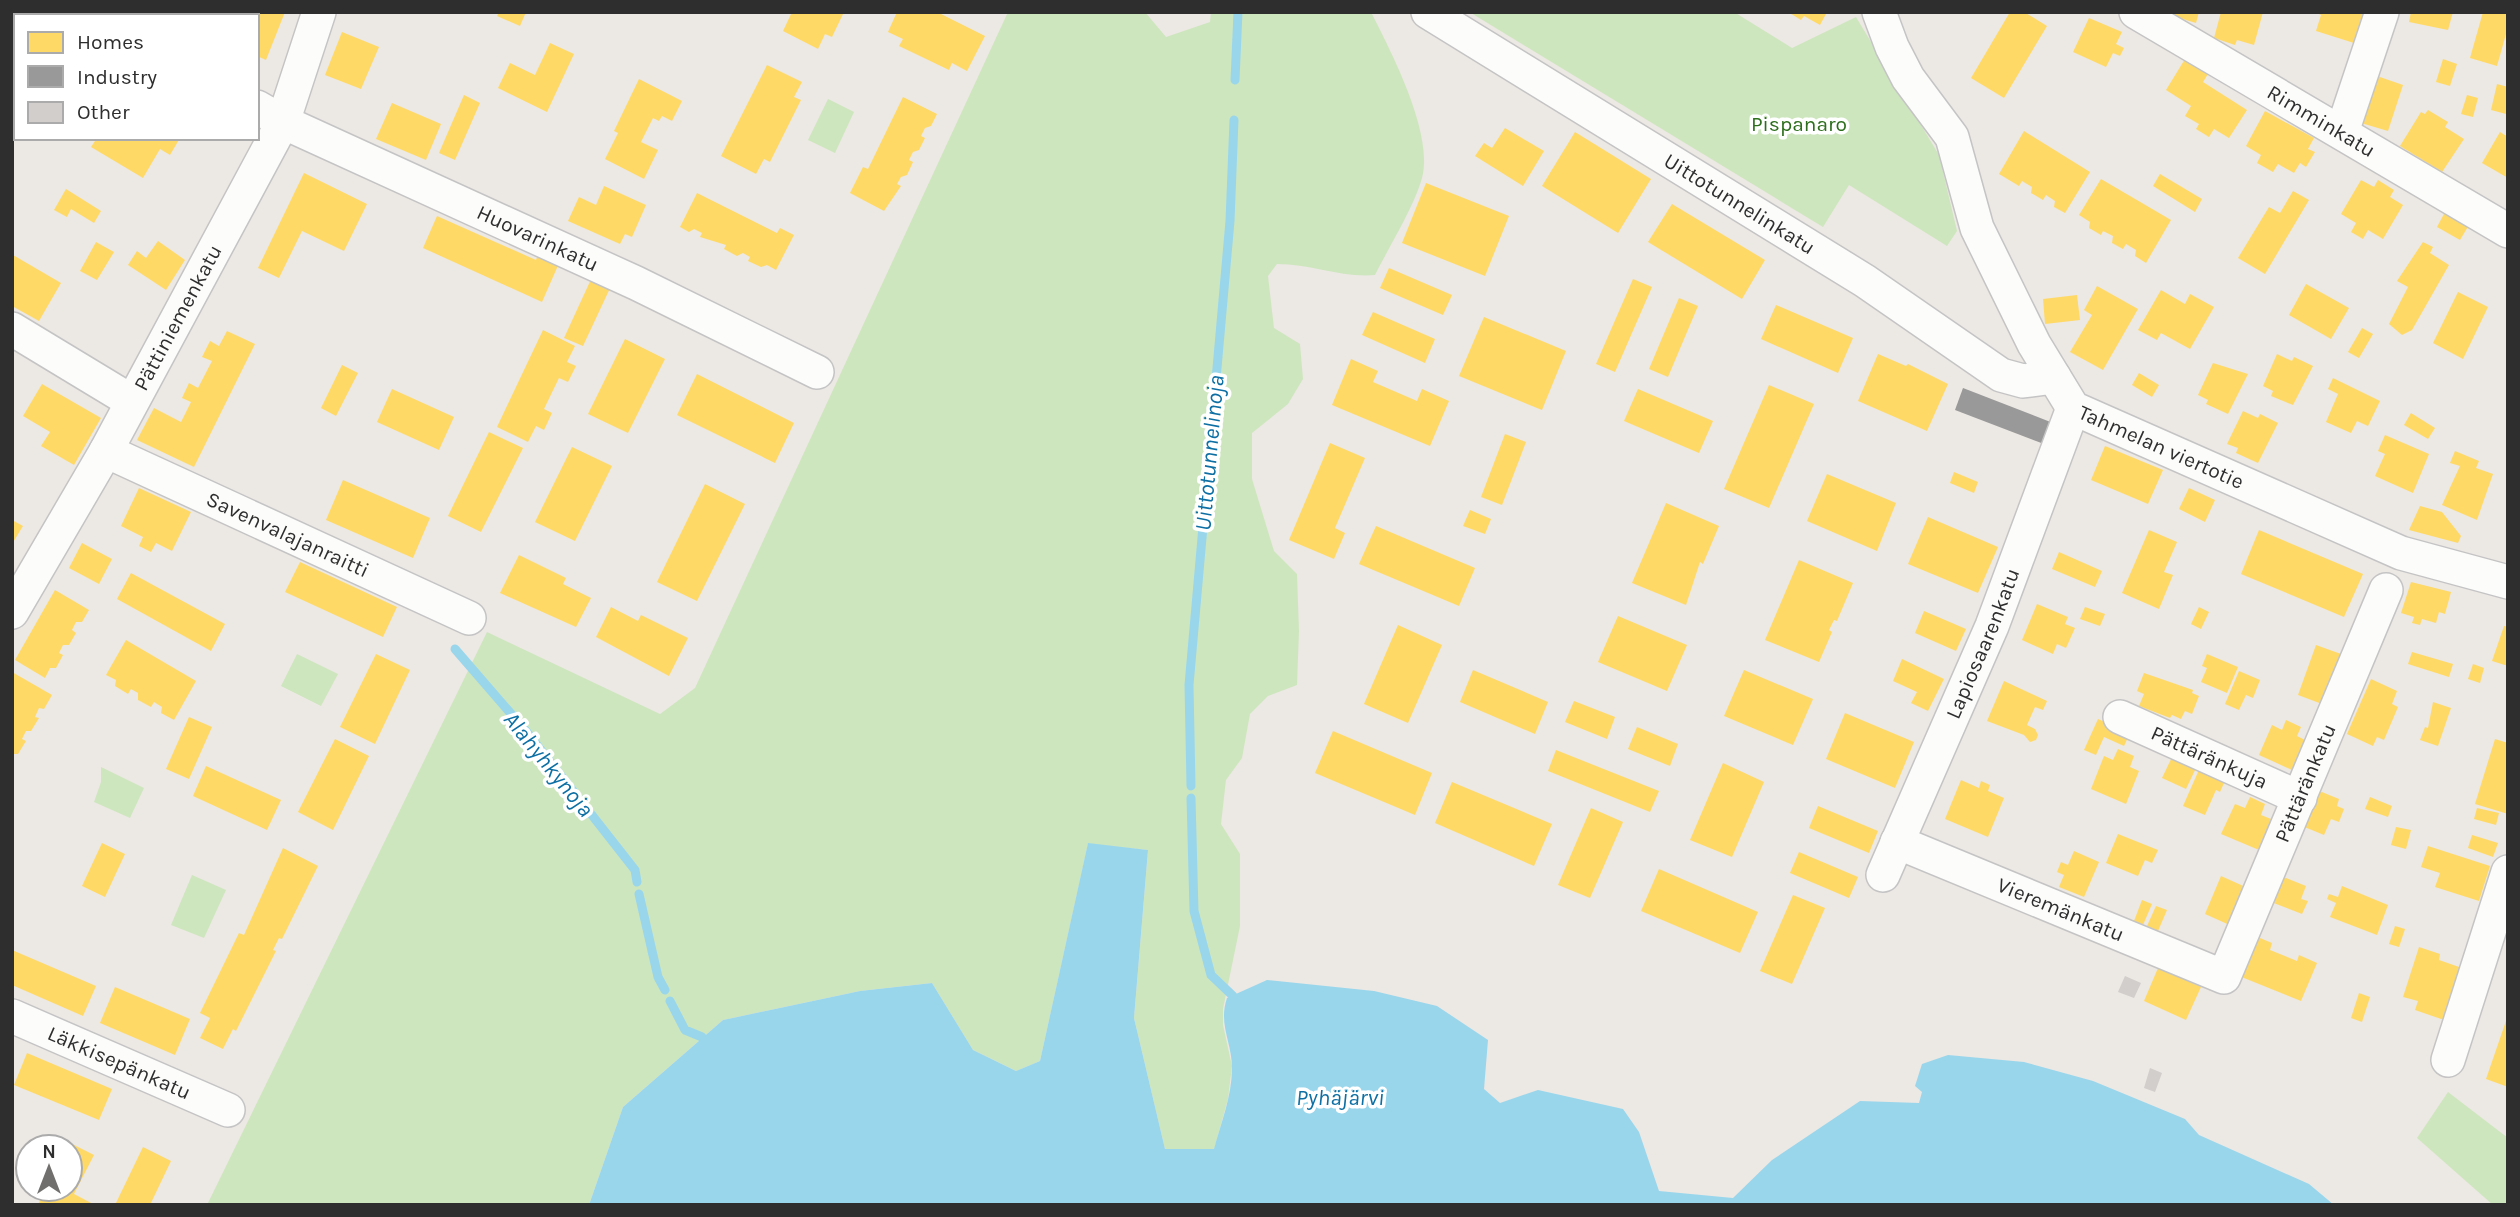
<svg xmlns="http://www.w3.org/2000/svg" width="2520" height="1217" font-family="Karla,sans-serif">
<rect width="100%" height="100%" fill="#ece8e4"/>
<!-- green -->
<path fill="#cee6be" d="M1008,12H1145L1166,37L1210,22L1211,12H1371C1391,52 1434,133 1422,178C1414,207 1389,247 1375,275C1342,278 1311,264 1277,264L1268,276L1274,328L1300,344L1303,379L1288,404L1252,433V479L1274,551L1297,574L1299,631L1297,685L1268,696L1250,714L1242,758L1226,780L1221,824L1240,854V926L1223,1009V1025L1232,1066L1228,1099L1214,1150L1165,1149L1134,1018L1148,850L1088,844L1040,1061L1016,1071L973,1050L932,983L860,991L723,1020L623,1107L589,1205H207L487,632L660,714L695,688Z
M1734,12L1792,48L1856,17L1939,155L1957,231L1947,246L1849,185L1823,227L1471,13Z
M828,99L854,112L835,153L808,140Z
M297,654L338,674L321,706L281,686Z
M101,767L144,788L130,818L94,802L101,782Z
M192,875L226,890L204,938L171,925Z
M2448,1092L2508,1138V1205H2493L2417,1138Z"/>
<!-- water -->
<path fill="#99d6ec" d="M1088,843L1148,850L1134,1018L1165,1149H1214C1221,1123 1232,1096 1232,1068C1232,1042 1218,1024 1227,998L1267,980L1374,991L1437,1006L1488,1040L1484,1089L1500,1103L1538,1090L1623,1109L1639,1132L1659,1191L1733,1198L1772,1160L1860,1101L1919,1103L1922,1092L1915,1086L1922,1064L1948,1055L2024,1062L2093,1081L2185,1119L2199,1135L2309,1184L2334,1205H589L623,1107L723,1020L860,991L932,983L973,1050L1016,1071L1040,1061Z"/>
<!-- homes -->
<path fill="#ffd966" d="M133,12H190L188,16H139Z
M238,12H285L266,60L257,56V16H237Z
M499,12H526L520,26L497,16Z
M792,12H844L832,37L825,34L818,49L783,31Z
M897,12H937L985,36L967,71L952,63L949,70L899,46L903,39L888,32Z
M1788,12H1827L1820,25L1804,16L1801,20Z
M2010,12H2024L2047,26L2004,98L1971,78Z
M2159,12H2199L2196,23Z
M2221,12H2263L2254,45L2237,40L2235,45L2214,38Z
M2315,12H2363L2354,43L2316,31L2321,15Z
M2411,12H2453L2448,30L2409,22Z
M2483,12L2508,14V27L2497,66L2470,58Z
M2089,18L2122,32L2116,44L2124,48L2120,56L2113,53L2106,67L2073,52Z
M342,32L379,47L361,89L325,75Z
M550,43L574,54L547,112L498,88L510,63L535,75Z
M2185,59L2208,74L2203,82L2247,110L2229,138L2214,129L2209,137L2196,129L2199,124L2185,116L2191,106L2166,90Z
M2443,59L2457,64L2450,86L2436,82Z
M767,65L802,82L794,97L801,100L770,162L764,159L756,174L721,156Z
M2377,76L2403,85L2388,131L2361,123Z
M639,79L682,101L672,121L662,116L659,121L653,118L641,142L658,150L644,179L605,159L618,133L614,131Z
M2497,84L2508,87L2506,114L2491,110Z
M464,95L480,103L455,160L439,153Z
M2467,95L2478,98L2473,117L2461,114Z
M903,97L937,114L931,126L925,128L921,136L925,138L919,150L913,152L909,160L913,162L907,175L901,177L897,184L901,186L884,211L850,193L863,167L868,169Z
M392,103L441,124L426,160L376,139Z
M2428,110L2448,122L2445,127L2464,139L2442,172L2400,146L2421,112L2425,114Z
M2265,111L2314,138L2308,149L2315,152L2306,167L2300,163L2294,173L2278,164L2273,172L2257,163L2261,155L2246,146Z
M1505,128L1544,151L1523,186L1475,156L1484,143L1492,148Z
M2024,131L2090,172L2065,213L2054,207L2055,201L2046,195L2043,200L2031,193L2032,187L2022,181L2019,186L1999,174Z
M1575,132L1651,179L1618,233L1542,186Z
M2500,132L2508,137V178L2482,163Z
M97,138H180L170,155L160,149L143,178L91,147Z
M304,173L367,204L344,251L302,231L279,278L258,268Z
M2160,174L2202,199L2195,212L2153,186Z
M2101,179L2171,220L2146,263L2135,256L2136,250L2126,244L2123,249L2112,243L2113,236L2103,231L2101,235L2089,228L2090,222L2079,215Z
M2361,180L2374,187L2378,180L2394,190L2390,197L2403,205L2383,239L2368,230L2363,239L2351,232L2356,223L2341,214Z
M1426,183L1509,216L1485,276L1402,243Z
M604,186L646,205L632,237L625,234L620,244L568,221L579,197L596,205Z
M66,189L101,211L94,223L71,209L67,217L54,210Z
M2293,191L2309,200L2265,274L2238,258L2269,207L2280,213Z
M697,193L777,233L780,228L794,235L776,270L767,265L761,267L748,261L750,257L743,253L737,256L724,249L726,245L700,237L702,233L694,229L689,232L680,227Z
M1672,204L1765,260L1742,299L1648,242Z
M2445,212L2469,225L2460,240L2437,227Z
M437,216L536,260L539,252L560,261L542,302L423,248Z
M158,241L185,260L166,290L128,265L137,251L146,258Z
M96,242L114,252L97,280L80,271Z
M2423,242L2433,247L2430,253L2449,265L2412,330L2402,335L2389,324L2408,287L2397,281Z
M13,255L61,283L39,321L12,306Z
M1389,268L1452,295L1443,315L1380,288Z
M593,275L612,284L583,346L564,338Z
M1633,279L1652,287L1615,372L1596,364Z
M2306,284L2349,308L2331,339L2289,315Z
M2097,286L2138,309L2103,370L2070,352L2092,315L2084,310Z
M2161,290L2185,304L2190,294L2214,307L2190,349L2161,333L2157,340L2138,330Z
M2458,292L2488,307L2463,359L2433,343Z
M2077,295L2080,320L2045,324L2043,299Z
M1679,298L1698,306L1668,377L1649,369Z
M1776,305L1853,338L1838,373L1761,339Z
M1373,312L1435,339L1425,363L1362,335Z
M1484,317L1566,351L1542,410L1459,376Z
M2362,328L2373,334L2359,358L2348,352Z
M543,330L575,346L567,362L576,366L568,382L559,378L544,409L552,413L544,430L536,426L528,442L497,427Z
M227,331L255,344L194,467L137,440L154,408L181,422L191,402L182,398L189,383L198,388L212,361L202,357L210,341L219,346Z
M625,339L665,359L628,433L588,414Z
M1878,354L1906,366L1908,364L1948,384L1927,431L1858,401Z
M2277,354L2292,361L2294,357L2313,366L2293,405L2271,396L2273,391L2263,386Z
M1351,359L1378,371L1373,382L1417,401L1422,389L1449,401L1430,446L1332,405Z
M2213,363L2248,374L2228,414L2206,404L2208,400L2198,395Z
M342,365L358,373L336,416L321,408Z
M2139,373L2159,385L2152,397L2132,385Z
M697,374L794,423L775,463L677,415Z
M2333,378L2380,401L2368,426L2357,421L2351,433L2326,422L2338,394L2328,389Z
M42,384L101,418L74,465L41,446L50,432L23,416Z
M1769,385L1814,404L1769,508L1724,489Z
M392,389L454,417L439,450L377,422Z
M1638,389L1713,421L1699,453L1624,421Z
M2243,411L2258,418L2260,414L2278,423L2258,463L2236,453L2238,448L2227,444Z
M2411,413L2435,428L2428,439L2404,425Z
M489,432L523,448L481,532L448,516Z
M1505,434L1526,442L1502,505L1481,497Z
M2385,435L2429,454L2413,493L2375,476L2385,454L2378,451Z
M1330,443L1365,458L1335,528L1345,533L1334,559L1289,540Z
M2105,446L2163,470L2148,504L2091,480Z
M572,447L612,466L575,541L535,522Z
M2455,451L2479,461L2476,468L2493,474L2477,520L2442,505L2460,466L2450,463Z
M1954,472L1978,482L1974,493L1950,483Z
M1827,474L1896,503L1877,551L1807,521Z
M343,480L430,518L413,558L326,520Z
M705,484L745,504L697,601L657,582Z
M139,488L191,512L172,551L156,543L151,552L139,546L143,537L121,526Z
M2189,488L2215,500L2205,522L2179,509Z
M1666,503L1719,526L1703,564L1700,562L1686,605L1632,583Z
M2420,506L2442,512L2461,536L2458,543L2409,530Z
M1470,510L1491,519L1485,534L1463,526Z
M1928,517L1998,547L1978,593L1908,564Z
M12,520L23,526L12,544Z
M1376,526L1475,568L1459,606L1359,564Z
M2149,530L2177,542L2164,572L2173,575L2159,609L2122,593Z
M2259,530L2363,574L2344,617L2241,574Z
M82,543L112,559L99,584L69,568Z
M2059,552L2102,571L2095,587L2052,569Z
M519,555L566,578L563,584L591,598L576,627L500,593Z
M1799,560L1853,583L1837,621L1834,620L1829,630L1832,632L1819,662L1765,640Z
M300,562L397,607L383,637L285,592Z
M131,573L225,624L211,651L117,599Z
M2411,582L2451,592L2445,614L2439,612L2436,623L2422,619L2420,625L2412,623L2414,617L2401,613Z
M55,590L89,610L82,622H76L72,630L76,633L69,645H63L59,653L63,655L56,668H50L45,678L15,660Z
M2037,604L2068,617L2065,624L2075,628L2066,648L2057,644L2053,654L2022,640Z
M611,607L638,621L641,615L688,638L669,676L596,637Z
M2085,607L2105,614L2100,626L2080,619Z
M2199,607L2209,612L2201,629L2191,624Z
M1924,611L1966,629L1956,651L1915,633Z
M1618,616L1687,645L1667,691L1598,662Z
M1398,625L1442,645L1408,723L1364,704Z
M2504,626L2508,627V666L2492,661Z
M126,640L196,681L174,720L161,713L162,707L154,702L151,707L138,700V693L131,689L128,694L115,686L116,680L106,675Z
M2316,645L2341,654L2322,704L2298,695Z
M2412,652L2453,664L2449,677L2408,664Z
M376,654L410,670L375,744L340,727Z
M2207,654L2238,667L2227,693L2201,682L2207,668L2202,666Z
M1902,659L1944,679L1928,711L1911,703L1917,692L1893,681Z
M2473,664L2484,668L2480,683L2468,679Z
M1473,670L1548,702L1535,734L1460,702Z
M1744,670L1813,699L1793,745L1724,716Z
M2239,671L2260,680L2253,698L2246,695L2239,710L2225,704Z
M12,672L52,695L44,709L39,708L35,717L39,718L31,731H26L22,739L26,741L18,754H12Z
M2144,673L2193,690L2192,693L2199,696L2192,714L2185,711L2181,719L2172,715L2170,718L2139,706L2144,694L2137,691Z
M2371,679L2397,691L2392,704L2398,707L2384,740L2377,737L2373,746L2347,734Z
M2004,681L2047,701L2043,710L2035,707L2027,725L2035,729L2038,735L2036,740L2030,742L2024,735L1987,721Z
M1574,701L1615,717L1607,739L1565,722Z
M2433,702L2451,708L2438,746L2420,740L2425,727L2428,728Z
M1845,713L1914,742L1895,788L1826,759Z
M189,717L212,727L189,779L166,769Z
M2098,719L2130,733L2124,746L2104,737L2096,755L2084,750Z
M2286,720L2301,727L2297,736L2305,740L2292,770L2259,755L2272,725L2282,730Z
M1637,727L1678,744L1670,766L1628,749Z
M1333,731L1432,773L1415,815L1315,773Z
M335,739L369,756L333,830L298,812Z
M2495,739L2508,743V814L2475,804Z
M2118,749L2134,756L2130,767L2139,771L2126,804L2091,789L2104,756L2113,760Z
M1556,750L1659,791L1650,812L1548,771Z
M2174,753L2198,764L2186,789L2162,778Z
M1723,763L1764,782L1732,857L1690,840Z
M2202,763L2228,774L2220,792L2216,790L2205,815L2183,806Z
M206,766L281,800L267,830L193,796Z
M1961,780L1979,788L1981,781L1990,785L1988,791L2004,798L1988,837L1945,819Z
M1452,782L1552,824L1534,866L1435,823Z
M2317,790L2339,799L2337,806L2344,809L2339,822L2331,819L2324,835L2302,826Z
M2250,797L2265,804L2261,815L2271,819L2259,850L2221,834L2235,804L2245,808Z
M2370,797L2392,806L2388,817L2365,809Z
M1818,806L1878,831L1869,853L1809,828Z
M1591,808L1623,822L1590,898L1558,885Z
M2477,808L2499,813L2496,825L2474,819Z
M2396,827L2411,830L2406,849L2391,845Z
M2118,834L2158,850L2152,863L2145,860L2138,876L2106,863Z
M2472,835L2498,843L2493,857L2468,848Z
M102,843L125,854L105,897L82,886Z
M2428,846L2490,866L2479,901L2435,887L2440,873L2421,867Z
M283,848L318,866L282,939L279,938L273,950L276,951L236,1031L233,1029L223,1049L200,1038L210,1018L200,1013L239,933L244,935Z
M2074,851L2099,862L2084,897L2059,887L2064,875L2057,872L2061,862L2068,865Z
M1799,852L1858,877L1849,898L1790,873Z
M1659,869L1758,912L1740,953L1641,911Z
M2221,876L2250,889L2234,927L2205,914Z
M2281,876L2306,886L2301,899L2308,901L2302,914L2271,902Z
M2342,886L2388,905L2377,935L2330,917L2336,903L2327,899L2329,894L2338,897Z
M1793,895L1825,908L1792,984L1760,971Z
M2142,900L2152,904L2143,925L2134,921Z
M2156,906L2167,910L2158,931L2147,926Z
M2395,926L2405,929L2399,947L2389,944Z
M2255,936L2272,943L2270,950L2297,961L2299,955L2317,963L2301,1001L2239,976Z
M2419,947L2440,954L2439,960L2462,968L2444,1020L2415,1010L2418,1001L2403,997Z
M12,950L96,986L83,1016L12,985Z
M2158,968L2176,976L2179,969L2186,973L2183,979L2201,987L2186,1020L2144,1001Z
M115,987L190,1019L175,1055L100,1023Z
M2359,993L2370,997L2362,1022L2351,1018Z
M2507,1018H2508V1087L2486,1079Z
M27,1053L112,1089L99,1120L14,1085Z
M68,1142L94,1155L74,1194L95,1205H38L45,1189H70V1147H66Z
M143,1147L171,1161L150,1205H115Z"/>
<!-- industry -->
<path fill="#999" d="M1963,388L2053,423L2044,444L1955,410Z"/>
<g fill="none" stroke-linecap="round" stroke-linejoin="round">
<!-- stream -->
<path stroke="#99d6ec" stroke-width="9" d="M1235,80L1238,12
M455,649L526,731L635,870L637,882
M1191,786L1189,685L1230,221L1234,120
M1191,798L1194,911L1211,975L1233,996
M639,894L658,977L665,990
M670,1001L685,1030L702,1037"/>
</g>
<!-- building -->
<path fill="#d1cecb" d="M2125,976L2141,983L2134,998L2118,992Z
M2150,1068L2162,1073L2155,1092L2144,1088Z"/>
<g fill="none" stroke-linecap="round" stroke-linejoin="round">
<defs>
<g id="minor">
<path d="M96,12L102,16"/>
<path id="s1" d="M1428,12L1865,281L2001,375L2023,381L2054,377"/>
<path id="s2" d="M1879,12L1892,47L1908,78L1952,137L1977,228L2034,344L2073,408L2401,553L2508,582"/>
<path id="s3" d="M2136,12L2508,231"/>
<path id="s4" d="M257,107L283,122L636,283L817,372"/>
<path d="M2342,132L2382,12"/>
<path d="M12,329L131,401"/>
<path id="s5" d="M106,451L469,618"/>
<path id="s6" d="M12,612L106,451L283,122L319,12"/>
<path id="s7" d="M2120,717L2300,798"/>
<path id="s8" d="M1897,842L2224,977L2386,590"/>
<path id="s9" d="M1883,875L1992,626L2073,408"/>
<path id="s10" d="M12,1016L228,1110"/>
<path d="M2448,1060L2508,872"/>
</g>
</defs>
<!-- minor casing -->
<use href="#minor" stroke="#c5c4c5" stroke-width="36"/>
<!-- minor -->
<use href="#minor" stroke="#fcfcfb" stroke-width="33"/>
</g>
<g text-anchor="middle" stroke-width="7" stroke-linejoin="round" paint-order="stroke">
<!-- street labels -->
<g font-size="21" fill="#2e2e2e" stroke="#fff">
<text dy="7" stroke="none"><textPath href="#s3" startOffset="215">Rimminkatu</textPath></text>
<text dy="7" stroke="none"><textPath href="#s1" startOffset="366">Uittotunnelinkatu</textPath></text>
<text dy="7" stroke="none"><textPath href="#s4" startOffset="310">Huovarinkatu</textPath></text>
<text dy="7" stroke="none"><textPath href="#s6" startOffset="338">Pättiniemenkatu</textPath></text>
<text dy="7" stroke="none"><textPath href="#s2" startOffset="541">Tahmelan viertotie</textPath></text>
<text dy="7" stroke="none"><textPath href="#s5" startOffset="200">Savenvalajanraitti</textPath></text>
<text dy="7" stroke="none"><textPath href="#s9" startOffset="252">Lapiosaarenkatu</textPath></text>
<text dy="7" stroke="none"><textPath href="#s7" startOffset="98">Pättäränkuja</textPath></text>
<text dy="7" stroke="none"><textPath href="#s8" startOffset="564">Pättäränkatu</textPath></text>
<text dy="7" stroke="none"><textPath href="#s8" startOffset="177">Vieremänkatu</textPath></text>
<text dy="7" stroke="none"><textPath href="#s10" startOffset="117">Läkkisepänkatu</textPath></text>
</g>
<!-- park labels -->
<g font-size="21" fill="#2c6e1b" stroke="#fff">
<text x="1799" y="131">Pispanaro</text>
</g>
<!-- water labels -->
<g font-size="23" font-style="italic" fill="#0d6fa3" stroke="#fff">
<text transform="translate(1209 453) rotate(-85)" y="8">Uittotunnelinoja</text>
<text transform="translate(549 764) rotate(51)" y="8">Alahyhkynoja</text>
<text x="1340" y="1105">Pyhäjärvi</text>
</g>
</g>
<!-- border -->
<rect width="2520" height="1217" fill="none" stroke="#2e2e2e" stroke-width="28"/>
<!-- legend -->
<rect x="14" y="14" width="245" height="126" fill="#ffffff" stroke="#ababab" stroke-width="2"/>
<rect x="28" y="32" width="35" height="21" fill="#ffd966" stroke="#ababab" stroke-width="2"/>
<text x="77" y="49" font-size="21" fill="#2e2e2e">Homes</text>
<rect x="28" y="66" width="35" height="21" fill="#999999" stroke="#ababab" stroke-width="2"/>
<text x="77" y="84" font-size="21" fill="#2e2e2e">Industry</text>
<rect x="28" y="102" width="35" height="21" fill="#d1cecb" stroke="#ababab" stroke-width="2"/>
<text x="77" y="119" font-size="21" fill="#2e2e2e">Other</text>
<!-- north arrow -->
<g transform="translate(49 1168)"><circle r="33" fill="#ffffff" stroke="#ababab" stroke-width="2"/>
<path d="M0-5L12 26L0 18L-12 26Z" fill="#706f6e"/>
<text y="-10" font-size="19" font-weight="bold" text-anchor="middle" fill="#2e2e2e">N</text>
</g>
</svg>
